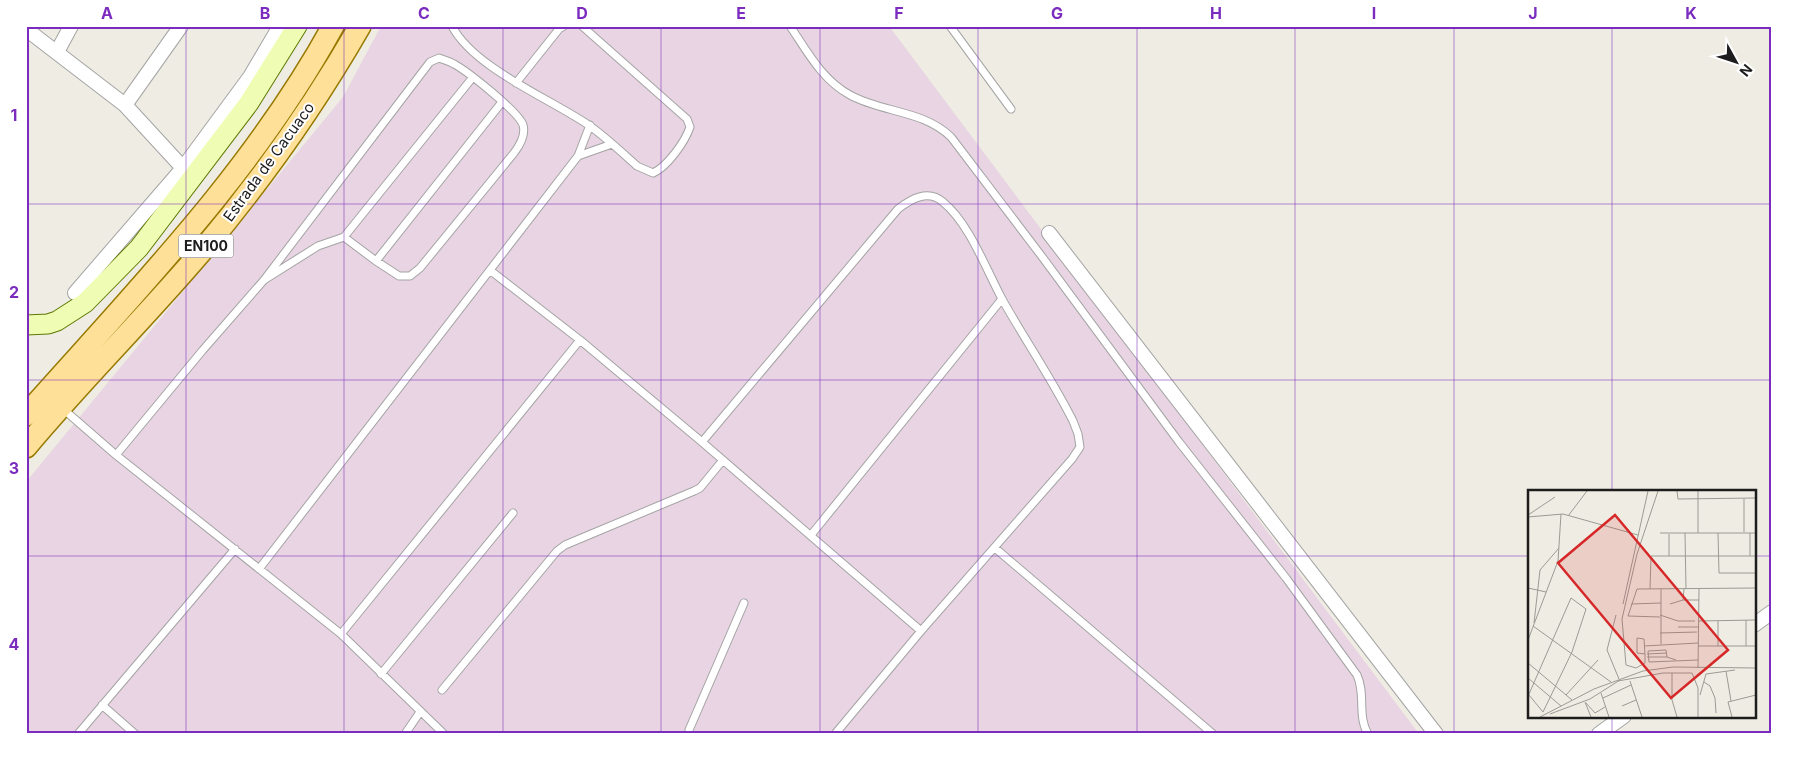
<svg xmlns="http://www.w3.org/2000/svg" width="1798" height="760" font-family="Inter,sans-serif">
<rect width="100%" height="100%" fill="#efede3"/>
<!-- industrial -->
<path fill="#e8d4e2" d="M381,26H889L1419,734H26V482L343,97Z"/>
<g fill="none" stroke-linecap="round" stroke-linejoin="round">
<defs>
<path id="service" d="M452,26C473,67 548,98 587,124C605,136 621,152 637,166L653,173C667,167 685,142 690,127L687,119L582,26
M790,26C807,51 822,80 850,95C883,113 923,110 951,137L1040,254L1179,442L1286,578L1357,675C1366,694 1357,716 1368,734
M950,26L1011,109
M516,83L559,29L564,26
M578,156L612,144
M344,237L473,77
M376,261L502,102
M491,271L580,340L702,442L921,631
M62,408L116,455L341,634L444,734
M702,442L898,209C911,199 928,189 943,202C969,223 986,269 1002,299C1025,340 1052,379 1073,421L1078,434L1080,447L1072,459L921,631L835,734
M116,455L202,351L264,280L430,62L439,58C444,60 449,61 454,64C467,71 519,112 523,125C526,135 520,145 514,153L420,268L410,276H399L376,261L344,237L318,246L264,280
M811,535L1002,299
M995,548L1213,734
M259,569L578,156L590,125
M341,634L580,340
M381,674L513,513
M442,690L557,551L565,545L694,491L700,488L723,460
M102,705L135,734
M78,734L235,549
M405,734L420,712
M689,734V730L744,603"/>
<path id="minor" d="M26,29L125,105L183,168
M57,52L71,26
M125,105L181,26
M1049,233L1436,734
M75,293L183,168L250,77L280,26
M1754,625L1772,612
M1599,734L1624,716"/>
<path id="secondary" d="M26,325L48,324L57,321L85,303L139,248L249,103L297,26"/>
<path id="primary" d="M26,415C136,291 253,172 333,26
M26,447C82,380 144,319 201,252C260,182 314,106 360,26"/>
</defs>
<!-- service casing -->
<use href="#service" stroke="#a4a4a4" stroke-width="9"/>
<!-- minor casing -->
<use href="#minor" stroke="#a4a4a4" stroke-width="16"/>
<!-- secondary casing -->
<use href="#secondary" stroke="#5c7900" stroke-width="21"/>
<!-- primary casing -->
<use href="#primary" stroke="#977900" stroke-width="24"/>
<!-- service -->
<use href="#service" stroke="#fff" stroke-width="7"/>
<!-- minor -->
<use href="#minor" stroke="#fff" stroke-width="14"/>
<!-- secondary -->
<use href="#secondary" stroke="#effcb3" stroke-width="19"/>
<!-- primary -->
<use href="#primary" stroke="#ffe098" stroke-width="21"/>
</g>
<!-- grid -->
<path fill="none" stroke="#7b2cbf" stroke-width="1" stroke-opacity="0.55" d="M186,26V734M344,26V734M503,26V734M661,26V734M820,26V734M978,26V734M1137,26V734M1295,26V734M1454,26V734M1612,26V491M26,204H1772M26,380H1772M26,556H1529M1754,556H1772M1612,716V734"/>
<g text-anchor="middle" stroke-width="4" stroke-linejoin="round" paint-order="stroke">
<!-- shield labels -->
<rect fill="#fff" stroke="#616161" stroke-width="1" x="178.5" y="234.5" width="55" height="23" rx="4"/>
<g font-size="14" font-weight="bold" fill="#1d1d1d">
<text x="206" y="251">EN100</text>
</g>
<!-- street labels -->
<g font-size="15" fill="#1d1d1d" stroke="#fff">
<text transform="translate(269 162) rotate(-54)" y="5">Estrada de Cacuaco</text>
</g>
</g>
<!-- overview -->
<g transform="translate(1528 490)">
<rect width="228" height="228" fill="#efede3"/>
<path fill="none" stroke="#9b9a94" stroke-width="1" d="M149,1L150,9L228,8M0,25L27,7M40,26L59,1M0,27L35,24L110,45M216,42V9M132,43H228M157,43L158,99M170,43V1M190,43L191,83H228M141,66V44M222,66V43M0,98L18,102M122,99L123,66H228M133,99V154M155,110H171M95,114L120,1M103,114L133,113M142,114L155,110L156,99M88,125L79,160L91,189M132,125L150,131H167M132,127L100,126L109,99L228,98M170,131L228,130M6,133L12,80L31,58M5,136L83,192M150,137H170M132,143L169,142M0,150L30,71L33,24M116,156L170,153M170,156H228M190,156V131M218,156V130M117,164L109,163V148L116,149L117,165V173L108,178L98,175L94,129L109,64L130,1M119,164L139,163M119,167H139M148,170L139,167L138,160L120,161L121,172L170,170M0,173L44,210M170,178L171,99M198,181L203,211M144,183V210L149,227M0,188L33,216M90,191L135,183H164L170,198V227M102,191L114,227M176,192L182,196L187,208L188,223M73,203L81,227M1,204L43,108L58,119L44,162L15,222M1,205L15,222M38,205L70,170M172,205L178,184L207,180M75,208L103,195M57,212L63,227M58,213L67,223L77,217M94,216L108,210M22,224L62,209L92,190M12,227L66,199L115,181L145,177L228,178M204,227L200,212L228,205"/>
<path fill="#d62828" fill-opacity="0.15" stroke="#d62828" stroke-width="2.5" d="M87,25L200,160L143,208L30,73Z"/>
<rect width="228" height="228" fill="none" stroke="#1d1d1d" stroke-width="2.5"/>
</g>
<!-- border -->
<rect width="1798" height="760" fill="none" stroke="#ffffff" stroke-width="55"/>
<!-- north arrow -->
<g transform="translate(1736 62) rotate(130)" stroke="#ffffff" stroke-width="4" paint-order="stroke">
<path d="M0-4L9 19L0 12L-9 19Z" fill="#1d1d1d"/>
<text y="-8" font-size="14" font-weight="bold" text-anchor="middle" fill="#1d1d1d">N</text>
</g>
<rect x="28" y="28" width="1742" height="704" fill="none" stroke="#7b2cbf" stroke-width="2"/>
<g font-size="16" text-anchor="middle" font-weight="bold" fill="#7b2cbf">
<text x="107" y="19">A</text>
<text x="265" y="19">B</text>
<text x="424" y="19">C</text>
<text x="582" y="19">D</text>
<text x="741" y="19">E</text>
<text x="899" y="19">F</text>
<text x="1057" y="19">G</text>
<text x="1216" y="19">H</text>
<text x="1374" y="19">I</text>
<text x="1533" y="19">J</text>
<text x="1691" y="19">K</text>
<text x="14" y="121">1</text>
<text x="14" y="298">2</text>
<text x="14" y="474">3</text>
<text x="14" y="650">4</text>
</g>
</svg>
